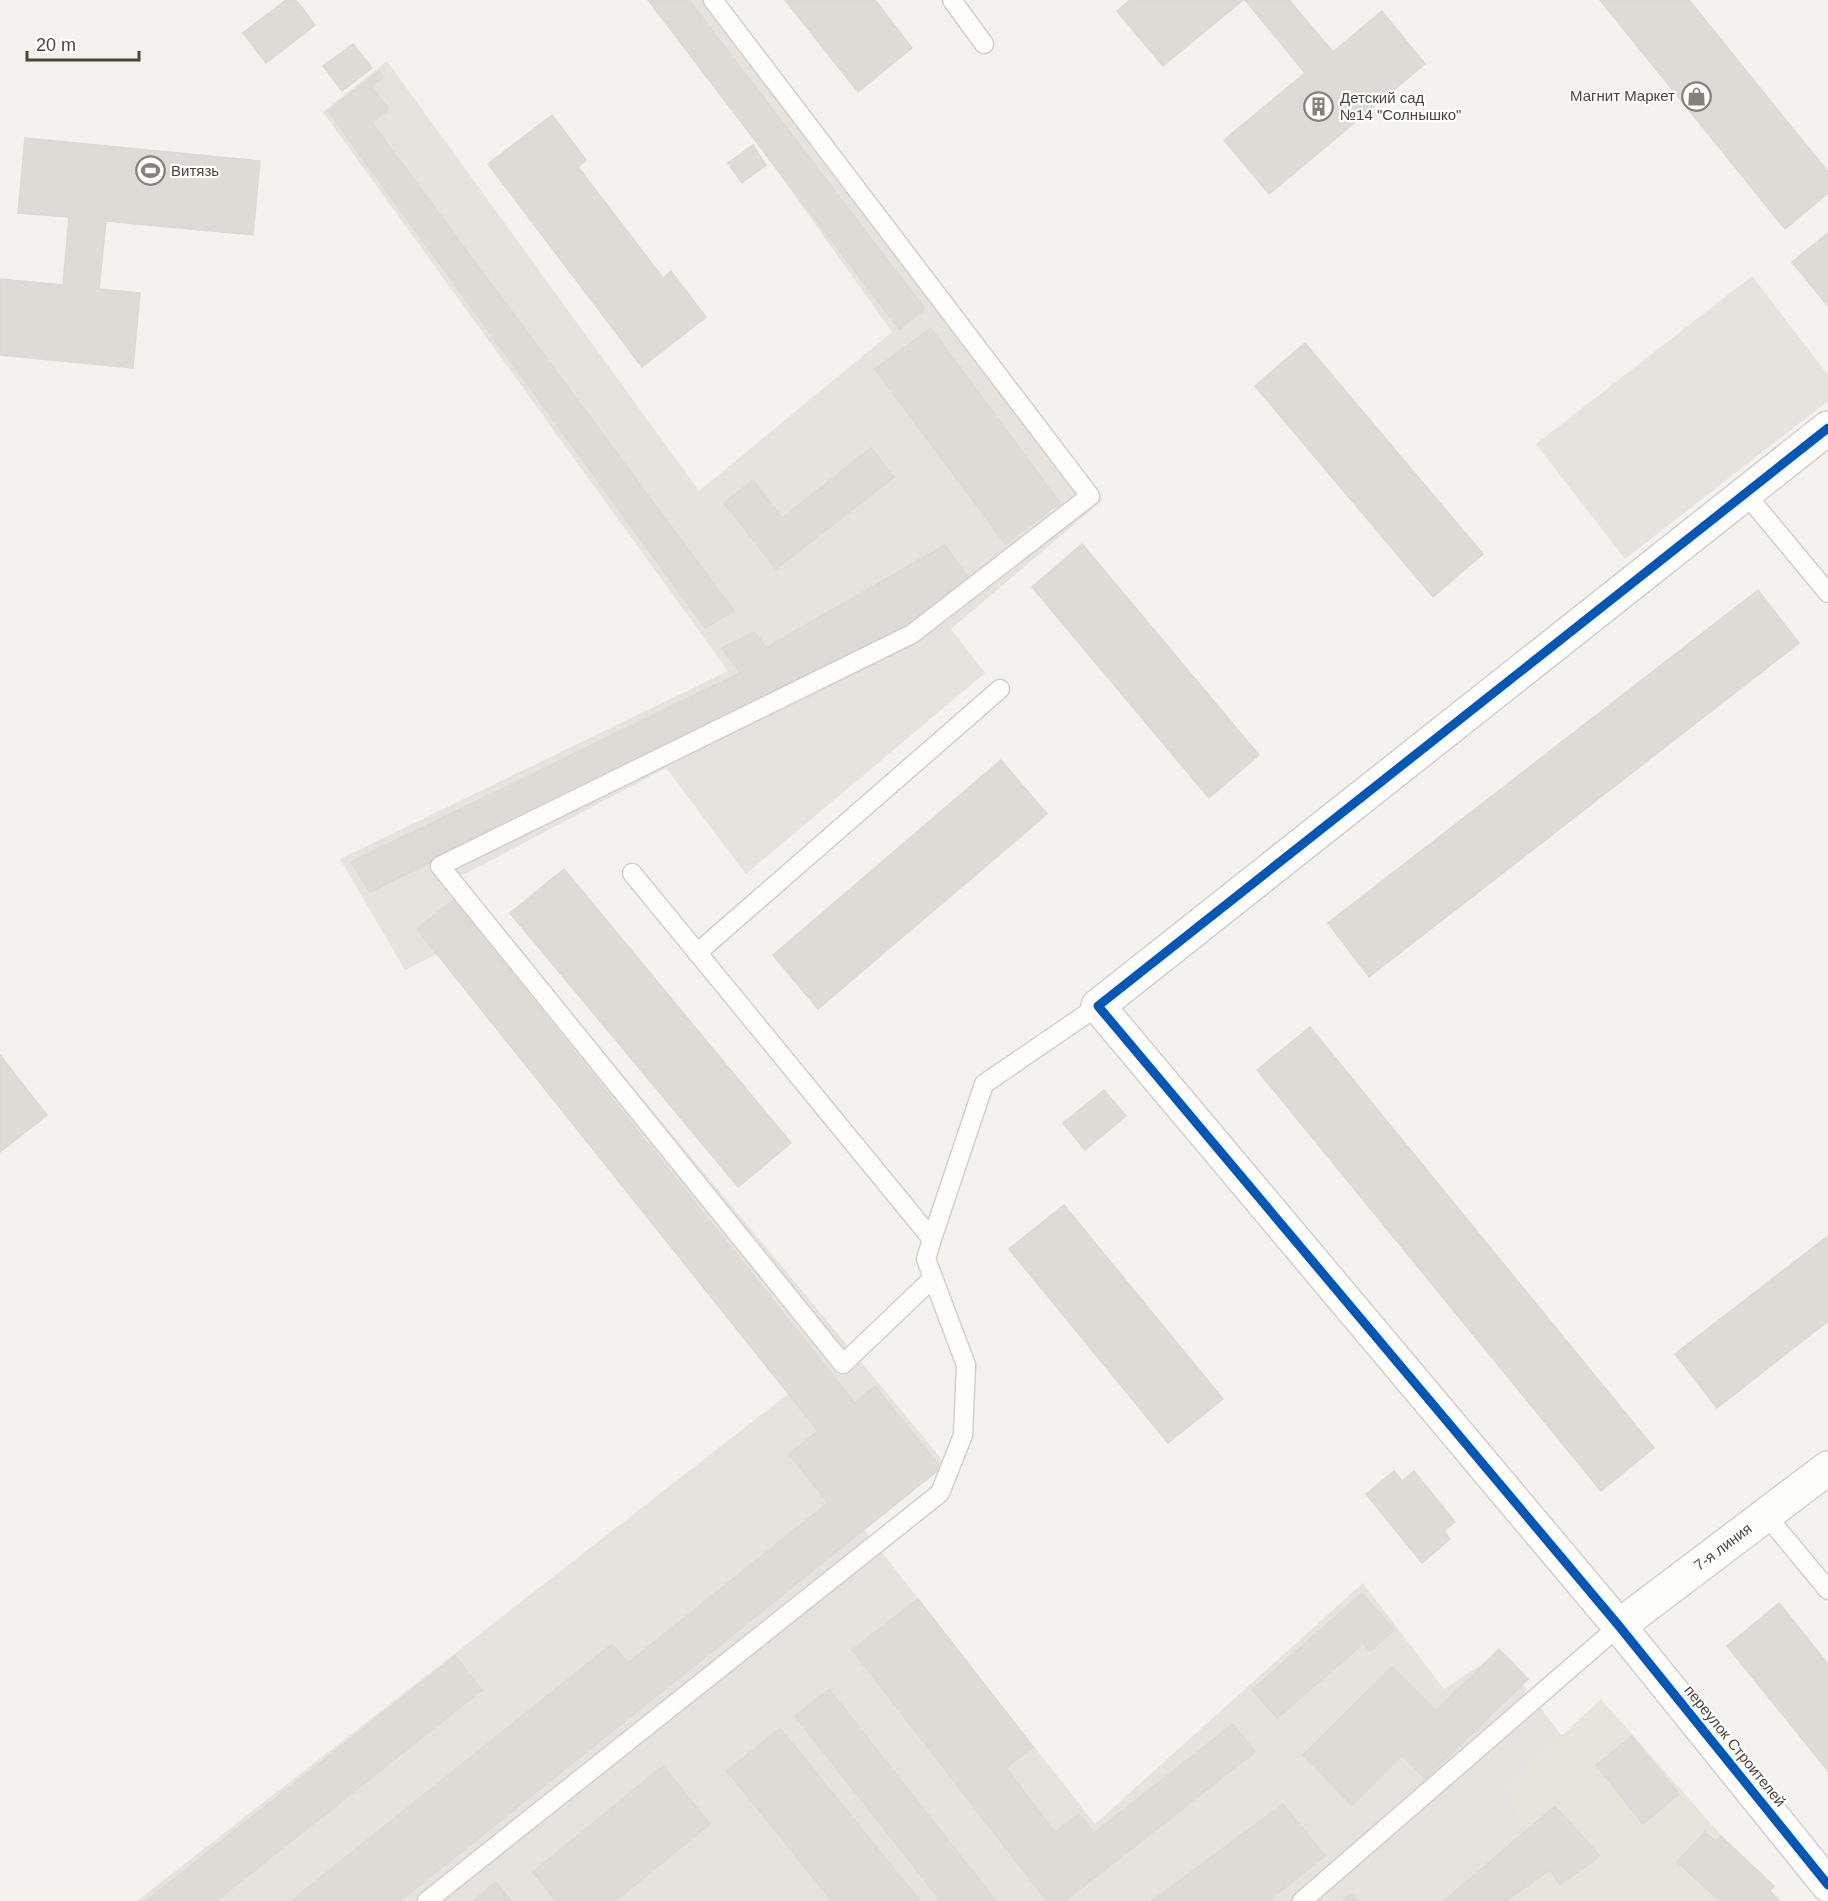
<svg xmlns="http://www.w3.org/2000/svg" width="1828" height="1901" font-family="Arial,sans-serif">
<rect width="100%" height="100%" fill="#f4f2ee"/>
<!-- residential -->
<path fill="#e7e4dc" d="M1601,1699L1779,1901H1494L1548,1860L1503,1790Z"/>
<!-- industrial -->
<path fill="#e6e2de" d="M655,0H721L1103,500L951,629L985,673L746,874L666,768L459,877L944,1462L862,1527L1095,1824L1363,1583L1444,1689L1499,1653L1562,1736L1503,1790L1548,1860L1494,1901H137L793,1390L439,953L405,970L340,859L728,671L323,112L387,61L699,491L892,332Z"/>
<!-- parking -->
<path fill="#e6e3df" d="M1752,276L1828,375V401L1625,559L1536,444Z"/>
<!-- building -->
<path fill="#dedbd6" stroke="#dcd9d4" stroke-width="1.5" d="M286,0H296L315,25L266,63L243,33Z
M648,0H689L925,309L899,329Z
M785,0H875L912,48L858,92Z
M1130,0H1243L1163,66L1117,11Z
M1245,0H1289L1333,52L1382,11L1425,64L1269,194L1224,140L1305,73Z
M1600,0H1689L1828,172V193L1785,229Z
M353,44L372,68L342,91L323,66Z
M379,71L384,77L371,86L389,109L372,123L734,611L705,628L328,111Z
M552,115L586,160L578,167L663,278L671,271L706,317L642,367L488,164Z
M25,138L260,161L253,235L106,221L99,289L140,293L133,368L0,355V279L63,285L69,217L18,213Z
M753,145L766,165L742,183L728,163Z
M1828,233V306L1792,262Z
M931,328L1060,503L1005,544L875,369Z
M1305,343L1483,554L1433,597L1255,386Z
M871,448L894,477L776,569L724,503L753,480L782,518Z
M1082,544L1259,755L1209,798L1032,587Z
M945,545L969,579L905,631L370,892L351,862L740,673L722,648L755,632L766,648Z
M1758,590L1799,643L1369,977L1328,923Z
M1001,760L1047,814L818,1009L773,955Z
M564,869L791,1143L738,1187L510,913Z
M453,900L855,1403L875,1386L941,1468L400,1901H291L612,1644L628,1663L828,1503L789,1454L818,1431L417,929Z
M1310,1027L1654,1448L1601,1491L1257,1070Z
M0,1055L47,1115L0,1152Z
M1104,1090L1126,1116L1085,1150L1063,1123Z
M1064,1205L1223,1399L1168,1443L1009,1249Z
M1828,1236V1321L1717,1408L1675,1354Z
M1394,1471L1402,1481L1414,1471L1455,1522L1444,1531L1450,1539L1422,1563L1366,1494Z
M1362,1593L1394,1630L1370,1651L1363,1644L1277,1718L1252,1690Z
M918,1599L1033,1747L1006,1768L1055,1832L1079,1814L1094,1833L1233,1724L1255,1752L1065,1901H1047L852,1650Z
M1779,1603L1828,1664V1771L1727,1646Z
M1499,1649L1528,1679L1425,1779L1402,1755L1352,1805L1303,1755L1392,1667L1436,1711Z
M455,1656L482,1690L216,1901H146Z
M829,1689L996,1901H941L795,1716Z
M780,1728L920,1901H832L727,1771Z
M1632,1736L1679,1794L1643,1824L1596,1765Z
M663,1766L710,1824L615,1901H556L533,1872Z
M1283,1804L1325,1856L1268,1901H1152Z
M1555,1806L1600,1856L1560,1885L1550,1870L1506,1901H1444Z
M1705,1832L1716,1842L1721,1836L1774,1886L1770,1891L1779,1900L1778,1901H1720L1677,1862Z
M496,1882L511,1901H473Z
M1351,1894L1358,1901H1343Z"/>
<g fill="none" stroke-linecap="round" stroke-linejoin="round">
<defs>
<path id="service" d="M713,0L1090,496L912,634L440,866L843,1364L933,1278
M952,0L984,44
M1745,493L1828,593
M632,873L932,1239
M697,953L1000,689
M1766,1515L1828,1590
M427,1901L940,1493L963,1435L966,1365L926,1259L932,1239L984,1084L1098,1006
M1302,1901L1619,1626"/>
<path id="minor" d="M1828,428L1098,1006L1619,1626L1828,1885
M1619,1626L1828,1468"/>
</defs>
<!-- service casing -->
<use href="#service" stroke="#d2d0cb" stroke-width="21"/>
<!-- minor casing -->
<use href="#minor" stroke="#d2d0cb" stroke-width="36"/>
<!-- service -->
<use href="#service" stroke="#fdfdfc" stroke-width="18"/>
<!-- minor -->
<use href="#minor" stroke="#fdfdfc" stroke-width="33"/>
<defs>
<path id="cycleway" d="M1828,428L1098,1006L1619,1626L1828,1885"/>
</defs>
<!-- cycleway casing -->
<use href="#cycleway" stroke="#fff" stroke-width="13"/>
<!-- cycleway -->
<use href="#cycleway" stroke="#0057b8" stroke-width="9"/>
</g>
<!-- icons -->
<defs>
<symbol id="shop-ring" viewBox="-11 -11 22 22"><circle r="9.5" fill="#fff" stroke="#868178" stroke-width="1.5"/><path d="M-5-2.5h2.3a2.7 3.5 0 0 1 5.4 0H5L5.5 6h-11ZM-1.5-2.5h3a1.5 2.3 0 0 0-3 0Z" fill="#868178"/></symbol>
<symbol id="building-ring" viewBox="-11 -11 22 22"><circle r="9.5" fill="#fff" stroke="#868178" stroke-width="1.5"/><path d="M-4-6H4V6H1V3H-1V6H-4ZM-2.5-4.3h1.7v1.8h-1.7ZM.8-4.3h1.7v1.8H.8ZM-2.5-1h1.7V.8h-1.7ZM.8-1h1.7V.8H.8Z" fill="#868178"/></symbol>
<symbol id="stadium-ring" viewBox="-11 -11 22 22"><circle r="9.5" fill="#fff" stroke="#868178" stroke-width="1.5"/><path d="M0-5a6.5 5 0 1 0 0 10a6.5 5 0 1 0 0-10ZM-3.5-1.8h7v3.6h-7Z" fill="#868178"/></symbol>
</defs>
<g fill-rule="evenodd">
<use href="#shop-ring" x="1680" y="80" width="33" height="33"/>
<use href="#building-ring" x="1302" y="90" width="33" height="33"/>
<use href="#stadium-ring" x="134" y="154" width="33" height="33"/>
</g>
<g text-anchor="middle" stroke-width="4.5" stroke-linejoin="round" paint-order="stroke">
<!-- poi labels -->
<g font-size="15" fill="#4b4439" stroke="#fff" text-anchor="start">
<text x="1675" y="101" text-anchor="end">Магнит Маркет</text>
<text x="1340" y="103">Детский сад<tspan x="1340" dy="17">№14 "Солнышко"</tspan></text>
<text x="171" y="176">Витязь</text>
</g>
<!-- street labels -->
<g font-size="15" fill="#4b4439" stroke="#fff">
<text transform="translate(1723 1547) rotate(-37)" y="5">7-я линия</text>
<text transform="translate(1735 1746) rotate(51)" y="5">переулок Строителей</text>
</g>
</g>
<!-- scale -->
<path d="M27 51v9h112v-9" fill="none" stroke="#4b4439" stroke-width="3"/>
<text x="36" y="51" font-size="18" fill="#4b4439" stroke="#ffffff" stroke-width="4.5" paint-order="stroke">20 m</text>
</svg>
